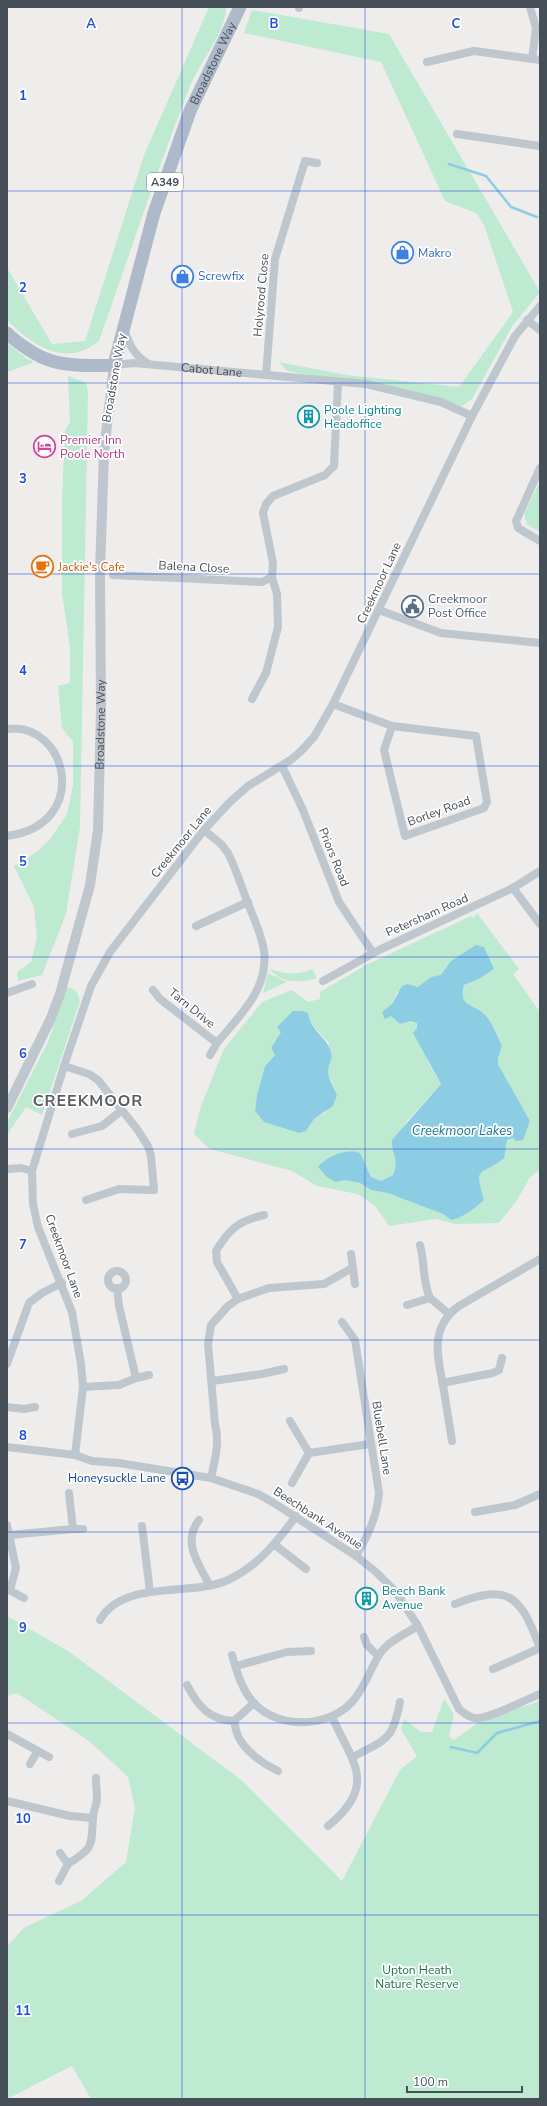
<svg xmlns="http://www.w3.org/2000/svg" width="547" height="2106" font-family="'Nunito Sans',sans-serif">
<rect width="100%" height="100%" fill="#efecec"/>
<!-- green -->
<path fill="#bdead1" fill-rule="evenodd" d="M209,7H226C225,35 201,60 190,86C157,170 129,256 99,341C65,368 33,346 7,320V268L52,344L85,341L144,155Z
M252,10L389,34L540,292L513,325L472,399L462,406L375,382L338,380L287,371L279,362L346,375L459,387L513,312L484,225L476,213L445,201L381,62L244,33Z
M7,343L27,359L33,361L32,363L7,372Z
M68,376L86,383L88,393L80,827L66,914L42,975L18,981L17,972L31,962L37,937L34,907L14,866L37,852L50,839L67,814L73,786V742L62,728L58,686L70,683V647L62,594V499L65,430L70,422Z
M540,481V532L527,524L524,514Z
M477,913L519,969L513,974L540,1012V1170L530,1177L517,1200L499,1223L456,1224L436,1219L389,1226L375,1206L358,1194L317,1186L292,1171L210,1149L194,1134L201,1106L224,1049L262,1002L292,990L308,1002L320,999V992L366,965L471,916L473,918ZM446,969H494L479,979L464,985C458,1008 474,1003 485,1015C493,1023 497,1036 502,1046L498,1058V1064L530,1121L513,1138L507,1140L497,1163L480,1173L478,1178L484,1200L451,1220L443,1214L406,1200L388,1193L371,1190L360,1183L345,1180L360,1154L371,1177L381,1181L393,1175C398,1165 397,1157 392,1147L407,1121L441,1084L429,1064L422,1047L416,1039L417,1023L411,1021L400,1024L395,1018L382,1012L392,1004L396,994L408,984L418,987L441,975ZM308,1020L328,1042L332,1058C324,1074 330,1080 337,1095L325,1113L314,1119L306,1131L299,1133L264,1122L255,1111L257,1095L265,1066L275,1055L271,1048L282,1032Z
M270,969C285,974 298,976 312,969L317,978C302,983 280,984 270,969Z
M268,973L287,982L263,993Z
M67,987C76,989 78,992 80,1001L42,1115L26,1107L7,1135V1122L48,1042Z
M7,1616L68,1651L240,1779L342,1881L400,1770L417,1756L401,1729L404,1719L421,1732H432L444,1699L454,1714L449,1736L454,1740L479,1722L540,1701V2099H91L72,2066L7,2099V1946L25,1927L81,1901L126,1862L135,1808L128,1777L89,1741L17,1693L7,1696Z"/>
<!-- water -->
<path fill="#8dcde4" d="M476,945L484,947L494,969L479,979L464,985C458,1008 474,1003 485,1015C493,1023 497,1036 502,1046L498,1058V1064L530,1121L523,1140L516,1141L513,1138L507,1140L504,1158C479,1178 474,1164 484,1200C474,1209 464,1217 451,1220L443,1214L406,1200L388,1193L371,1190L360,1183L345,1180L336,1182L327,1177L318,1167C327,1156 346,1148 360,1153L371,1177L381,1181L393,1175C400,1158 391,1155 392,1140L441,1084L413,1033L417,1028V1023L411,1021L400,1024L391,1016L385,1019L382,1012L392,1004L402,986L408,984L418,987L431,977L441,975L451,961Z
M293,1011H302L308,1013C310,1032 331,1038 332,1058C324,1074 330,1080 337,1095L333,1106L314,1119L306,1131L299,1133L264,1122L255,1111L257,1095L265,1066L275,1055L271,1048L281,1032L277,1027Z"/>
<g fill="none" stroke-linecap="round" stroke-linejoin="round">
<!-- stream -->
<path stroke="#8dcde4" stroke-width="2.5" d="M449,164L486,176L511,207L537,217
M451,1747L477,1753L497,1733L540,1721"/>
<!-- minor -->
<g stroke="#bec6ce" stroke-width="8">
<path d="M530,7L536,28L532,59"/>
<path d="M299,8V7"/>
<path d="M427,62L474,51L540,60"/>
<path d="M457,134L540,146"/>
<path d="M527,320L540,330"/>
<path d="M124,329C129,344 134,355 147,363"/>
<path id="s1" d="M114,365L134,363L366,384L441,402L472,416"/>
<path d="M266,375L275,259L305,161L317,163"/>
<path d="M540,468L516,521L518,528L540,541"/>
<path d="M113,575L262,582L272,577"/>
<path d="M379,610L441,633L540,643"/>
<path d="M252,699L266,673L278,627L277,594L272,577L273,563L263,513L266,504L273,496L325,475L334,466L338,382"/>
<path d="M333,704L392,726L476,736L487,802L484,808L405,836L384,750L392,726"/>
<path d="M7,729C68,721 92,825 7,836"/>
<path d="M282,766L303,810L339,902L373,953"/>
<path d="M513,888L540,924"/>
<path d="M196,926L248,902"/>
<path d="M323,981L379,950L513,888L540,871"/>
<path d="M153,990L160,999L217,1043C230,1027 247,1010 256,992C274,957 260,934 247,901C241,885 236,869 228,853L221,844L204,830"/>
<path d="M7,993L32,984"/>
<path d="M210,1055L217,1043"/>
<path d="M64,1066L89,1074L98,1080L137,1129L148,1146L151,1156L154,1190L119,1189L86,1200"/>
<path d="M72,1134L102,1126L121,1111"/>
<path d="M7,1169L21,1168L32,1171"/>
<path d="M420,1245C425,1262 422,1281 430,1298"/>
<path d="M351,1254L355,1284"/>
<circle cx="117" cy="1280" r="9"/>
<path d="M238,1299L217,1262L216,1251C230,1228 239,1221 264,1215"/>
<path d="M407,1305L430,1298L449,1314"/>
<path d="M342,1322L355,1340L379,1493C377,1517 368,1535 356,1556"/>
<path d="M7,1364L29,1303L42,1293L62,1283"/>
<path d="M136,1378L149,1375"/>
<path d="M212,1381L262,1374L284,1369"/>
<path d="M442,1383L493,1373L499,1370L502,1358"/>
<path d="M83,1387L119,1385L136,1378L119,1306L117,1288"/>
<path d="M7,1407L24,1409L35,1407"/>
<path d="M290,1421L309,1453"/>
<path d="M452,1441C449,1422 446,1404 443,1385C437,1355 430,1327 459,1306L540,1259"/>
<path d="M7,1447L75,1455L92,1461L119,1463L211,1478L258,1494L274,1503L356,1556L376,1572L395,1591L418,1626L459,1709C464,1713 468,1717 475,1718C490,1719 524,1700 540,1694"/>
<path d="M75,1455L83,1387L81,1364L72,1312L38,1227L33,1204L32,1171L64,1066L91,986L110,952L204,830L230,802L248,786L292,759L301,751L314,737L333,704L472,416L515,336L540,306"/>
<path d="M211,1478C215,1459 220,1443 215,1424L208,1344L211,1325L228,1306L238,1299L269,1288L324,1284L352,1268"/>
<path d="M292,1483L309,1453L370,1444"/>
<path d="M475,1512L515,1505L540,1494"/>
<path d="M199,1520C182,1542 198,1563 209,1584"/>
<path d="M7,1525L16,1568L10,1590"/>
<path d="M142,1526L150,1592"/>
<path d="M73,1529H83"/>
<path d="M10,1535L73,1529L69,1493"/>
<path d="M275,1545L306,1569"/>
<path d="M7,1589L24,1598"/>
<path d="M455,1604C511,1582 521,1598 540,1648"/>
<path d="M100,1620C123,1579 191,1597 228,1580C258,1566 277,1542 296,1516"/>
<path d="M364,1637L367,1645L378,1656"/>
<path d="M232,1655C237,1672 241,1688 253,1702C278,1730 328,1728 352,1702C364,1689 370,1670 379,1655C388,1641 405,1634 418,1626"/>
<path d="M236,1666L287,1652L311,1651"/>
<path d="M493,1669L540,1648"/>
<path d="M187,1685C198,1706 209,1720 234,1721L254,1703"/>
<path d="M234,1721C235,1725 236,1732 238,1736C245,1751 263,1764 278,1771"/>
<path d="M7,1734L49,1757"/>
<path d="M353,1757C387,1738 392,1742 400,1702"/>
<path d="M30,1764L37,1752"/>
<path d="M7,1801L70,1816L93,1818"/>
<path d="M328,1826C378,1785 353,1763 332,1717"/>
<path d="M68,1864C94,1847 91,1848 93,1818C93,1812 96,1806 97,1800C97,1793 96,1785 96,1778"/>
<path d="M59,1881L68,1864L60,1853"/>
</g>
<!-- tertiary -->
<path stroke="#bec6ce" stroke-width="10" id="s2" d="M7,1108L51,1018L60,994L90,885L98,830L101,709L100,572L104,451L114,365"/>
<!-- primary -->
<path stroke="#aebaca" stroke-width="13" id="s3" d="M7,333C16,342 36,356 49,360C65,366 96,366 114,365L154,213L190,111L240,7"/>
</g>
<!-- grid -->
<path fill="none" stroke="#1d4ed8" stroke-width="1" stroke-opacity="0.55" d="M182,7V2099M365,7V2099M7,191H540M7,383H540M7,574H540M7,766H540M7,957H540M7,1149H540M7,1340H540M7,1532H540M7,1723H540M7,1915H540"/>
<!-- icons -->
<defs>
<symbol id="shop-ring" viewBox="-11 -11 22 22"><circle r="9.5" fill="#fff" stroke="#3f7fe0" stroke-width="1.5"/><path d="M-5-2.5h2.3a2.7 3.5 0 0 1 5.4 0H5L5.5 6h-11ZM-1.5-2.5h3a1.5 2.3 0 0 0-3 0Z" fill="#3f7fe0"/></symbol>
<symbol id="building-ring" viewBox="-11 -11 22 22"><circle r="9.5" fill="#fff" stroke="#0f9aa8" stroke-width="1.5"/><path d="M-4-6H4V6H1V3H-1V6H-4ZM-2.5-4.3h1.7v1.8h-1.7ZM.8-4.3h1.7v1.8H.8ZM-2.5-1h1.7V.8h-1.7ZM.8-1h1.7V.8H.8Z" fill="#0f9aa8"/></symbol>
<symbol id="hotel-ring" viewBox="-11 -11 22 22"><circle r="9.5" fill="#fff" stroke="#d1479c" stroke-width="1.5"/><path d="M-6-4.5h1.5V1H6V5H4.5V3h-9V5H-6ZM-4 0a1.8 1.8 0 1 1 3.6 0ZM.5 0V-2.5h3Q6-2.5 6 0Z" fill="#d1479c"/></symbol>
<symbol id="cafe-ring" viewBox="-11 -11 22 22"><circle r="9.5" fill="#fff" stroke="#e8710a" stroke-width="1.5"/><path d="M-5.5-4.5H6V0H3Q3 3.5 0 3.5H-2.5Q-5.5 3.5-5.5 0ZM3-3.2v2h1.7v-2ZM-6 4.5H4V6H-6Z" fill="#e8710a"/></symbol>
<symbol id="civic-ring" viewBox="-11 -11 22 22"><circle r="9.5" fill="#fff" stroke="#5c6f8a" stroke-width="1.5"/><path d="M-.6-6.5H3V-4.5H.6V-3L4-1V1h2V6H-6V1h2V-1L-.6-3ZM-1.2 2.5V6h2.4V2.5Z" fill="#5c6f8a"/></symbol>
<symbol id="bus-ring" viewBox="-11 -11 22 22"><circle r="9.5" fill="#fff" stroke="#1a4fb4" stroke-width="1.5"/><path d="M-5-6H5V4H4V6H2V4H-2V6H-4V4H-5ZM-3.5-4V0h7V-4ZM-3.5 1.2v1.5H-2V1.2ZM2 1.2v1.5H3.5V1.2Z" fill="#1a4fb4"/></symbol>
</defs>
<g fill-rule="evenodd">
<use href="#shop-ring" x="390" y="240" width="25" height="25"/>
<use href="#shop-ring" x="170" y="264" width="25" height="25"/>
<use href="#building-ring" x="296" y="404" width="25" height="25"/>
<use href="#hotel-ring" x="32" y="434" width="25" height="25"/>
<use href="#cafe-ring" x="30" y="554" width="25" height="25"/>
<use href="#civic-ring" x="400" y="594" width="25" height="25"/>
<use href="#bus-ring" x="170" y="1466" width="25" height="25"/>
<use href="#building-ring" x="354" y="1586" width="25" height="25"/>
</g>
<g text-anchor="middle" stroke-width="3.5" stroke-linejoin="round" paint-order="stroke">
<!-- shield labels -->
<rect fill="#fff" stroke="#7e848a" stroke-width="1" x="147" y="173" width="36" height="18" rx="3"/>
<g font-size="11" font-weight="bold" fill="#464f58">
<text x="165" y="186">A349</text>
</g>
<!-- street labels -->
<g font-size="12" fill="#464f58" stroke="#fff">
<text dy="4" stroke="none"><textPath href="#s3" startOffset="434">Broadstone Way</textPath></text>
<text transform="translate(261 295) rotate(-85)" y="4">Holyrood Close</text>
<text dy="4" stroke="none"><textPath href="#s1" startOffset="98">Cabot Lane</textPath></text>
<text transform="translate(114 378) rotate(-80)" y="4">Broadstone Way</text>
<text transform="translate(194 567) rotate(3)" y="4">Balena Close</text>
<text transform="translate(379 583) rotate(-65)" y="4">Creekmoor Lane</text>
<text dy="4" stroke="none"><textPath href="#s2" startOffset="400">Broadstone Way</textPath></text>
<text transform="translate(439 811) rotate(-20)" y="4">Borley Road</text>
<text transform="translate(181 842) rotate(-51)" y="4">Creekmoor Lane</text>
<text transform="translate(334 857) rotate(68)" y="4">Priors Road</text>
<text transform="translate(427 915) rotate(-24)" y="4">Petersham Road</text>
<text transform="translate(192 1008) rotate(39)" y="4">Tarn Drive</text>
<text transform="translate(64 1256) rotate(70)" y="4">Creekmoor Lane</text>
<text transform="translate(382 1438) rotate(81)" y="4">Bluebell Lane</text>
<text transform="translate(318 1518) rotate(33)" y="4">Beechbank Avenue</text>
</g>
<!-- shop labels -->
<g font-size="12" fill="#366cbe" stroke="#fff" text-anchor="start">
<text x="418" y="257">Makro</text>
<text x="198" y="280">Screwfix</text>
</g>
<!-- culture labels -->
<g font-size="12" fill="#0d838f" stroke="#fff" text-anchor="start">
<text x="324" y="414">Poole Lighting<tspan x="324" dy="14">Headoffice</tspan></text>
<text x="382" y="1595">Beech Bank<tspan x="382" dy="14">Avenue</tspan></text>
</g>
<!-- hotel labels -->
<g font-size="12" fill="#b23c85" stroke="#fff" text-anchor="start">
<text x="60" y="444">Premier Inn<tspan x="60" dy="14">Poole North</tspan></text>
</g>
<!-- food labels -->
<g font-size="12" fill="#c56008" stroke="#fff" text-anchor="start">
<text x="58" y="571">Jackie's Cafe</text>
</g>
<!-- service labels -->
<g font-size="12" fill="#4e5e75" stroke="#fff" text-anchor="start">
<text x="428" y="603">Creekmoor<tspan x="428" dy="14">Post Office</tspan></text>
</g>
<!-- transit labels -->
<g font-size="12" fill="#164399" stroke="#fff" text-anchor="end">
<text x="166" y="1482">Honeysuckle Lane</text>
</g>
<!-- park labels -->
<g font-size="12" fill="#1d734d" stroke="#fff">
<text x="417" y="1974">Upton Heath<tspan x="417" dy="14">Nature Reserve</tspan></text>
</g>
<!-- water labels -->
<g font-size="13" font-style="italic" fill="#17789b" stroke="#fff">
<text x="462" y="1135">Creekmoor Lakes</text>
</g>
<!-- district labels -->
<g font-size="16" font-weight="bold" letter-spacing="1" fill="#5a5c61" stroke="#fff">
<text x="88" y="1106">CREEKMOOR</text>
</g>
</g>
<g font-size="13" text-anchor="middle" font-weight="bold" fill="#1d4ed8" stroke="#fff" stroke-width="3.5" stroke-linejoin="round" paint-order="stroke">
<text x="91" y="28">A</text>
<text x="274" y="28">B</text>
<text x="456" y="28">C</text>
<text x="23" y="100">1</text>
<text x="23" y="292">2</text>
<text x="23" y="483">3</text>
<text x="23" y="675">4</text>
<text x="23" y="866">5</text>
<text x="23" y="1058">6</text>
<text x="23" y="1249">7</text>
<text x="23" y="1440">8</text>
<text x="23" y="1632">9</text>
<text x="23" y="1823">10</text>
<text x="23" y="2015">11</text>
</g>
<!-- border -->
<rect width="547" height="2106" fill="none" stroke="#464f58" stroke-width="16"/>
<!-- scale -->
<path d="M407 2086v6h115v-6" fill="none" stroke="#464f58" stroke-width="2"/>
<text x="413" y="2086" font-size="12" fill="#464f58" stroke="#ffffff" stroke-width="3" paint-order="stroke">100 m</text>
</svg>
